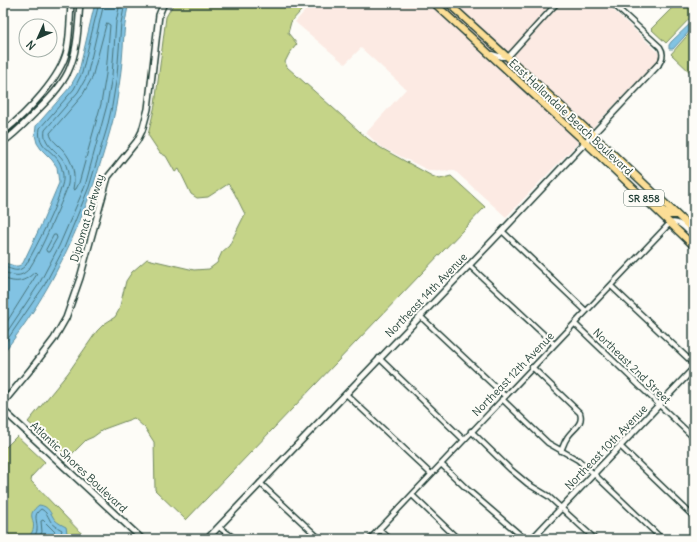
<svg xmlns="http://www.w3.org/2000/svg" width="697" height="542" font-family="Delius,sans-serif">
<rect width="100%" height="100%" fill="#fdfcf7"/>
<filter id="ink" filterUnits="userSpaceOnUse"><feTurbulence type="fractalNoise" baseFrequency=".025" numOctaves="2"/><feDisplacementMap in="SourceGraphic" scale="8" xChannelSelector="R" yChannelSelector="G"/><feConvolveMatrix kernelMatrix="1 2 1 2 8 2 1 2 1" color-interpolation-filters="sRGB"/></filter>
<g filter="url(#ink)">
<!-- built -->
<path fill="#fceae3" d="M312,3H606L660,54L659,59L506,217L455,171L428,170L381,147L366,133L406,89L361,48L345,64L295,22Z"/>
<!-- green -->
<path fill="#c5d488" stroke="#72885e" d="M174,3H308L291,22L288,33L297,44L289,54L285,62L287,67L368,139L381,148L432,176L440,179L451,176L485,207L186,520L155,490L154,442L145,428L134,418L104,429L93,437L86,440L69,457L28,422L68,373L97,331L104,324L115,317L119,310L126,281L132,272L147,259L194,270L209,269L217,263L222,252L229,246L245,214C241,207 233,188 228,184L208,197L197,198L191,194L179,169L175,172L166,156L160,153L148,135L155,105L166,17Z
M677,3H694V14L666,43L651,29Z
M694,28V76L671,54Z
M17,436L45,462L32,476L31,481L87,539H3V450Z"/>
<!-- water -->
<path fill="#82c3e3" stroke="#5a8d9d" d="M95,3H129C125,18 124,33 123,48C122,67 119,87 116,106C113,123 107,141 102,158C81,228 49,296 3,353V263C11,263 16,270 23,263L42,223L59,183L57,167L52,160L41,149L37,143L35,135L36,126L70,87L79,71Z
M694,20V26L673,49H669V45L671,42Z
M39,505C49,506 50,513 55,520C58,523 62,525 66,527L67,533L62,539H28C29,536 32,533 33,530C36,518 25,516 39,505Z"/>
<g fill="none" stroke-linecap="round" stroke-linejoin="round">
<!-- shore -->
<path stroke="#47737a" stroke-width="1" d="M107,23L110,25L106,74L101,104L79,183L76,189L74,190L73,189C76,175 73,161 63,150C58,144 51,141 50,133L82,96L92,78L106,25Z
M54,235H56L57,238L49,252H47L46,250Z
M3,267C13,268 16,275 26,265C38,243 56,209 62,185C64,179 63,172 61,166C56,150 36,149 40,128L74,89L82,73L99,3
M3,272C15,275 19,279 29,269C41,250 49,230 58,210C61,202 66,193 68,184C69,178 68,169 65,163C59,151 42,145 45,130L78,92L87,76L104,3
M3,278C17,284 24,282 35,272L37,274L3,328
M3,338L39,284L59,246L85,186L107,105L112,75L116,22L120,3
M3,346L44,286L64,248L89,187L107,128L112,106L117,76L121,23L125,3
M32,539C34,536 37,533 37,530C38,521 32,515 41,509C47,512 48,517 51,522C54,525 58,528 62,530L59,539
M38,539L42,532L41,521L43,520L55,532L54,539"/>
<defs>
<path id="minor" d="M612,3L660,47C664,53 663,59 658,65
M492,54L502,57H508L557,3
M502,231L586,311
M469,265L554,344
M611,286L694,364
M420,316L505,396
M575,324L694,438
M379,358L464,440
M532,367L580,413C584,425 572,429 567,438C564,442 563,447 561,451
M346,394L431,474
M502,399L548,443L578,460L594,474L662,539
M471,431L510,469L528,484L548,496L595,539
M620,446L694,517
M441,464L468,490L525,539
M260,483L320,539
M412,495L458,539
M219,527C224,532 230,534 235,539
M379,529L390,539
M370,539L670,223C679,219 687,231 694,237"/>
<path id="tertiary" d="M3,132C26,114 61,78 67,50C70,35 70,18 71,3
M3,142C15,134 25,123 35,113C47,101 60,88 68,72C78,51 78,26 80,3
M3,403L31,369L54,339L66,318L80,278L108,177L137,141L142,131L148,109L159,15L164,3
M3,410L142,539
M207,539L502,231L658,65
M532,539L694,368
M693,539L694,538"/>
<path id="primary" d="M434,3L585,142L694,246
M448,3L592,134L694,231
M660,208L669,215H676"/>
</defs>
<!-- minor casing -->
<use href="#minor" stroke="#1f3d34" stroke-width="7"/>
<!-- tertiary casing -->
<use href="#tertiary" stroke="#1f3d34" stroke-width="8"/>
<!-- primary casing -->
<use href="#primary" stroke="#1f3d34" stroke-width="9"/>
<!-- minor -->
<use href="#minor" stroke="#fdfcf7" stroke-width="4"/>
<!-- tertiary -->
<use href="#tertiary" stroke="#fdfcf7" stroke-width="5"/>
<!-- primary -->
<use href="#primary" stroke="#fcde96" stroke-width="6"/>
</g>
</g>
<g text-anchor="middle" stroke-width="4" stroke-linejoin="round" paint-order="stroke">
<!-- shield labels -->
<rect fill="#fdfcf7" stroke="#62766e" stroke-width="1" x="624" y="190" width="40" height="16" rx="3"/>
<g font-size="10" font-weight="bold" fill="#1f3d34">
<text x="644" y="202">SR 858</text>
</g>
<!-- street labels -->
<g font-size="11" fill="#1f3d34" stroke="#fdfcf7">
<text transform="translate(571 117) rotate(43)" y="4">East Hallandale Beach Boulevard</text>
<text transform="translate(87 218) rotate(-73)" y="4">Diplomat Parkway</text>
<text transform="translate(426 295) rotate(-46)" y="4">Northeast 14th Avenue</text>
<text transform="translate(632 366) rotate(44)" y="4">Northeast 2nd Street</text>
<text transform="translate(513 374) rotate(-46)" y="4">Northeast 12th Avenue</text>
<text transform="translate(606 447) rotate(-46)" y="4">Northeast 10th Avenue</text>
<text transform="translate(79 467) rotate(43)" y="4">Atlantic Shores Boulevard</text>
</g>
</g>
<!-- margin -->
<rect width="697" height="542" fill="none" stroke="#fdfcf7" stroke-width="16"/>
<rect x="8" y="8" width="681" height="526" fill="none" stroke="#1f3d34" stroke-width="1.5" filter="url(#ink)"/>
<!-- north arrow -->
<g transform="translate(38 38) rotate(225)"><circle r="19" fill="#fdfcf7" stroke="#a4b0a9"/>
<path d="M0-3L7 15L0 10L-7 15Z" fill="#1f3d34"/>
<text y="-6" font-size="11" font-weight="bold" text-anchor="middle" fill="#1f3d34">N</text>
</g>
</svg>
